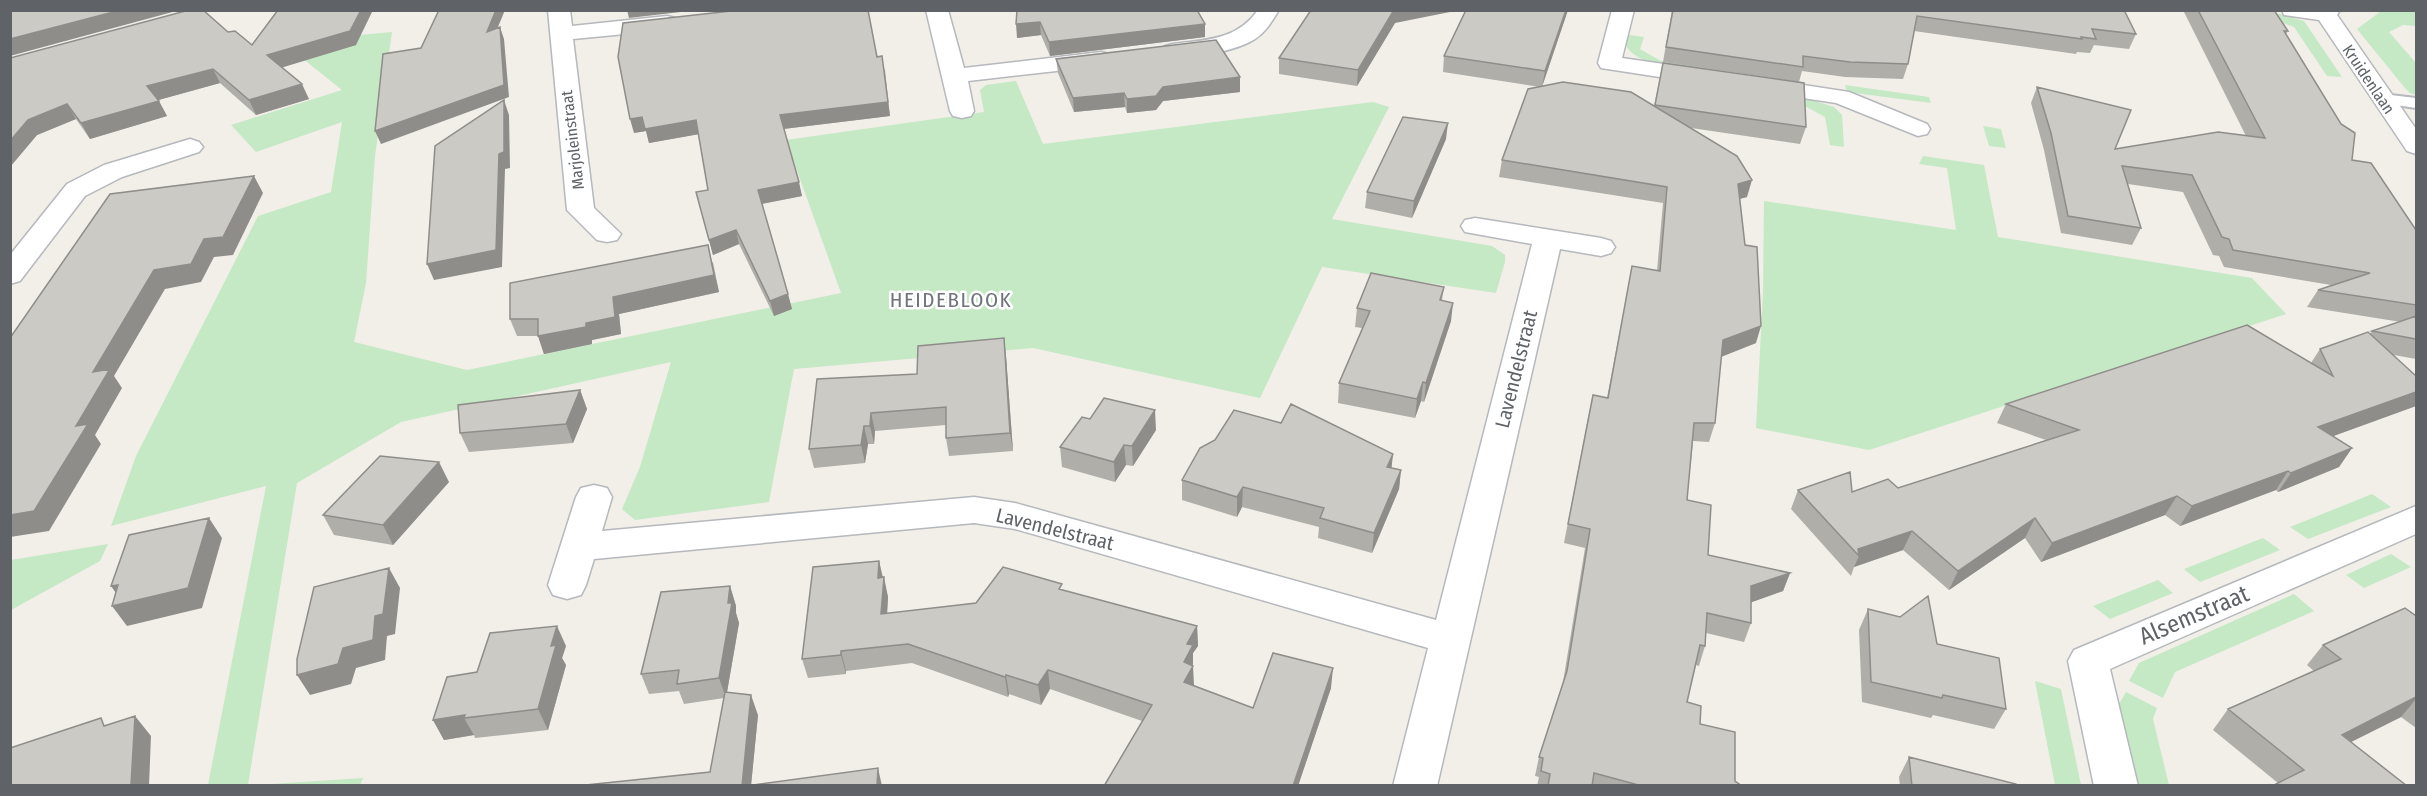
<svg xmlns="http://www.w3.org/2000/svg" width="2427" height="796" font-family="'Fira Sans Condensed',sans-serif">
<rect width="100%" height="100%" fill="#f1efe8"/>
<!-- green -->
<path fill="#c5e8c5" d="M2249,11L2280,14L2304,21L2342,77L2327,76L2294,27Z
M2416,11V26L2403,25L2389,32L2416,63V95L2410,93L2405,88L2357,29L2380,12Z
M392,32L375,156L366,283L354,342L467,370L841,293L786,140L984,112L980,90L986,85L1016,81L1043,144L1373,102L1389,107L1332,219L1492,246L1505,255V262L1496,293L1322,267L1260,398L1033,348L794,369L769,502L635,520L622,509L640,467L671,362L401,422L297,483L248,785H208L266,486L111,526L136,456L258,216L331,192L342,122L256,152L231,125L342,90L282,42Z
M1629,35L1644,37L1640,49L1661,61L1728,70L1727,75C1699,71 1642,71 1626,46Z
M1845,85L1929,97L1931,103L1847,92Z
M1805,98L1834,107L1842,115L1844,147L1830,145L1825,117L1803,105Z
M1983,126L2001,129L2006,148L1989,146Z
M1923,156L1984,165L1998,237L2252,278L2286,314L1869,450L1756,428L1763,293L1764,201L1956,230L1947,168L1919,164Z
M2372,494L2391,507L2308,539L2290,527Z
M2263,538L2280,550L2200,582L2184,569Z
M108,544L100,561L11,610V560Z
M2391,554L2411,567L2364,588L2346,575Z
M2158,580L2173,593L2110,619L2093,606Z
M2294,594L2314,611L2175,672L2163,698L2129,681L2139,663Z
M2035,681L2061,689L2081,785H2055Z
M2126,692L2157,708L2153,719L2169,785H2139L2119,704Z
M363,778L360,785H257Z"/>
<g fill="none" stroke-linecap="round" stroke-linejoin="round">
<defs>
<path id="lane" d="M2382,94L2416,98V108L2376,102L2374,99Z"/>
<path id="street" d="M548,10H570L572,26L667,16L675,18L678,23L675,28L667,30L573,39L594,208L621,234L617,240L607,242L597,240L567,210Z
M926,10H948L964,68L1101,52L1109,54L1112,59L1109,64L1101,66L968,81L974,111L971,116L962,118L953,116L950,111Z
M1258,10H1279C1272,21 1266,32 1255,39C1237,51 1186,61 1165,56L1162,51L1165,46L1173,44C1206,40 1237,40 1258,10Z
M1612,10H1634L1622,58L1705,70L1713,72L1717,77L1713,82L1705,84L1601,68L1598,63Z
M2282,10H2340L2337,15L2416,129V154L2407,151L2319,20L2284,15Z
M1759,78L1849,92L1927,124L1930,129L1927,134L1918,136L1836,103L1751,90L1747,85L1751,80Z
M190,139L199,142L203,147L199,152L122,177L85,196L20,281L10,284V255L67,184L104,165Z
M1475,218L1601,238L1611,241L1615,247L1611,253L1601,256L1560,249L1437,786H1393L1428,648L1015,529L974,523L594,559L586,585L581,595L567,599L553,595L548,585L576,497L581,488L594,485L607,488L612,497L602,531L974,497L1015,503L1436,620L1532,244L1465,232L1461,226L1465,220Z
M2416,506V534L2110,669L2138,786H2094L2068,661L2074,650Z"/>
</defs>
<!-- lane casing -->
<use href="#lane" stroke="#b5b8bc" stroke-width="4"/>
<!-- street casing -->
<use href="#street" stroke="#b5b8bc" stroke-width="3"/>
<!-- lane -->
<use href="#lane" fill="#fff" fill-rule="evenodd"/>
<!-- street -->
<use href="#street" fill="#fff" fill-rule="evenodd"/>
</g>
<!-- wall -->
<path fill="#afaea9" d="M1017,10L1205,37L1050,56L1041,35L1017,38Z
M1466,10H1568L1542,86L1654,106L1663,63L1806,127L1800,144L1691,128L1747,197L1740,199L1756,343L1721,357L1715,423L1709,442L1693,441L1687,500L1708,555L1790,573L1783,591L1751,602V623L1744,642L1706,633L1705,646L1699,666L1696,665L1687,702L1735,781L1742,786H1537L1539,777L1535,776L1539,757L1563,682L1585,548L1564,543L1589,413L1593,395L1607,398L1632,266L1657,271L1663,203L1499,177L1502,160L1540,87L1443,72L1444,56Z
M1672,10H2124L2136,34L2129,49L2094,45L2090,53L2077,52L2076,54L1914,31L1908,64L1903,79L1845,77L1802,71L1799,82L1663,62Z
M2183,10H2274L2288,31L2286,34L2352,160L2416,230V359L2394,355L2416,406L2333,436L2352,448L2339,467L2278,492L2276,490L2180,526L2165,515L2041,562L2025,538L1949,590L1903,550L1854,567L1851,576L1791,509L1798,490L1852,492L1898,488L2046,440L1997,423L2006,404L2311,363L2320,349L2370,334L2372,331L2401,322L2307,307L2318,290L2331,285L2224,267L2219,256L2213,255L2183,192L2128,184L2141,228L2132,245L2061,233L2044,150L2031,103L2037,87L2115,149L2246,136Z
M1395,23L1357,86L1279,74V58Z
M252,45H356L282,67L309,99L256,115L220,83L158,100L167,116L90,139L76,119L37,135L10,167V58Z
M877,57L885,70L890,116L783,129L802,196L762,204L792,309L774,316L739,244L713,255L696,192L708,190L698,134L649,143L646,131L634,133Z
M1056,59L1240,92L1163,101L1156,110L1127,113L1125,107L1074,112L1058,73Z
M1446,139L1412,218L1365,208L1367,192Z
M713,262L719,292L619,314L621,334L592,340V344L544,354L538,336H517L510,319Z
M1444,287L1442,300L1451,321L1424,402L1421,401L1415,418L1338,403L1339,383L1362,328L1355,327L1357,308Z
M1006,356L1013,451L949,456L946,438V425L875,431L874,444H868L865,463L814,468L809,449L917,374Z
M580,390L587,409L573,443L469,452L460,433Z
M1156,430L1133,466L1126,465L1115,482L1062,467L1060,447Z
M1393,454L1391,468L1401,470L1399,489L1372,553L1318,538L1319,527L1242,507L1237,517L1182,500V480Z
M449,482L393,545L334,535L323,515Z
M879,561L888,597L887,613L976,603L1063,591L1197,626L1198,646L1193,653V686L1253,708L1331,688L1298,786H1104L1142,721L1050,689L1041,705L1009,694L1008,697L912,663L846,671V674L808,678L802,659Z
M730,586L736,606V613L739,623L727,692L758,715L751,785L882,786H576L710,772L724,698L684,704L679,691L649,694L641,674Z
M1868,609L1937,644L2006,709L1994,729L1933,715L1931,718L1862,702L1859,630Z
M2416,616V728L2401,717L2351,742L2407,786H2274L2278,783L2213,730L2228,709L2314,671L2307,665L2323,645Z
M566,646L562,658L566,665L548,730L475,738L474,735L444,740L433,720L477,672Z
M1909,757L2016,786H1900L1899,777Z"/>
<!-- shaded-wall -->
<path fill="#8f8d8a" d="M121,10H180L10,56V39Z
M361,10H373L356,45L274,70L267,55Z
M496,10H505L491,44L487,32Z
M627,10H698L629,18Z
M1394,10H1460L1395,23L1357,86L1358,70Z
M1566,10H1568L1542,87L1545,71Z
M1040,22L1041,35L1017,38L1016,24Z
M1205,24V37L1050,56L1049,42Z
M500,27L504,39L509,97L381,144L375,131Z
M882,56L890,116L783,129L780,115Z
M213,69L220,83L155,101L147,86Z
M1240,77V92L1163,101L1156,110L1127,113V99L1163,87Z
M302,84L309,99L256,115L249,100Z
M1124,93L1125,107L1074,112L1073,98Z
M504,100L509,115L510,168L505,169L502,267L434,280L427,264Z
M159,101L167,116L90,139L81,123Z
M67,104L76,119L37,135L10,167V141L28,120Z
M642,117L696,120L700,134L649,143L646,131L634,133L630,119Z
M1448,123L1446,139L1412,218L1414,201Z
M254,176L263,193L233,255L214,257L201,282L165,289L114,376L122,388L95,435L101,444L49,531L10,537V515L76,426L93,372L154,270L204,239Z
M1752,180L1747,197L1734,200L1738,184Z
M799,182L802,196L761,204L758,190Z
M736,230L739,244L713,255L709,240Z
M708,245L719,292L619,314L621,334L592,340V344L544,354L538,336L586,323L613,297Z
M788,294L792,309L774,316L770,301Z
M1453,303L1451,321L1424,402L1426,383Z
M1761,326L1756,343L1718,358L1723,340Z
M1004,338L1006,356L1013,451L1010,433Z
M1423,382L1421,401L1415,418L1417,399Z
M580,390L587,409L573,443L566,424Z
M2416,392V406L2306,446L2318,427Z
M1155,410L1156,430L1133,466L1132,446Z
M871,413L875,431L874,444L870,426Z
M864,426L868,444L865,463L861,445Z
M1124,445L1126,465L1115,482L1114,462Z
M2352,448L2339,467L2278,492L2291,473Z
M1393,454L1391,473L1387,467Z
M439,462L449,482L393,545L383,525Z
M1401,470L1399,489L1372,553L1374,533Z
M2288,471L2276,490L2180,526L2192,506Z
M1243,487L1242,507L1237,517V497Z
M2177,496L2165,515L2041,562L2052,543Z
M209,518L222,538L202,608L127,626L112,606L123,603L111,586Z
M2035,518L2025,538L1949,590L1958,571Z
M1912,531L1903,550L1854,567L1859,556L1858,549Z
M879,561L883,580L878,578Z
M389,568L400,588L395,634L387,636L385,660L356,668L351,684L310,695L297,675L343,648L375,616Z
M1790,573L1783,591L1744,605L1751,586Z
M884,577L888,597L886,633L881,614Z
M730,586L736,606V613L739,623L726,698L719,678Z
M557,626L566,646L562,658L566,665L548,730L538,709L551,646Z
M1197,626L1198,646L1193,653V664L1184,681V662L1187,644Z
M841,651L846,671V674L841,655Z
M1193,666L1194,685L1185,702L1184,682Z
M1333,668L1331,688L1298,786H1293Z
M1048,670L1050,689L1041,705L1038,685Z
M1006,675L1009,694L1008,697L1005,677Z
M751,695L758,715L751,786H742Z
M2416,697V699L2401,717L2325,755L2342,735Z
M465,715L464,718L474,735L444,740L433,720Z
M135,716L151,736L149,786L131,785Z
M878,768L882,786H877Z"/>
<!-- building -->
<path fill="#cccac5" stroke="#8f8d8a" stroke-width="1.5" d="M10,10H121L10,39Z
M189,10H203L228,32L235,31L252,45L278,10H361L350,31L267,55L302,84L249,100L213,69L147,86L159,101L81,123L67,104L28,120L10,141V58Z
M439,10H496L487,32L500,27L504,85L375,131L383,54L421,48Z
M740,10H868L877,57L882,56L888,102L780,115L799,182L758,190L788,294L770,301L736,230L709,240L696,192L708,190L696,120L645,129L642,117L630,119L618,57L623,23Z
M1017,10H1197L1205,24L1049,42L1040,22L1016,24Z
M1311,10H1394L1358,70L1279,58Z
M1466,10H1566L1545,71L1444,56Z
M1673,10H2124L2136,34L2092,29L2096,39L2081,37L2082,39L1917,16L1908,64L1850,62L1803,56V67L1666,47Z
M2198,10H2274L2288,31H2284L2341,124L2355,133L2352,160L2371,163L2416,230V305L2318,290L2370,273L2233,250L2229,239L2222,237L2192,175L2122,166L2141,228L2068,216L2051,133L2037,87L2131,110L2115,149L2218,132L2265,138Z
M1216,40L1240,77L1163,87L1156,96L1127,99L1124,93L1073,98L1056,59Z
M1663,63L1804,83L1806,127L1655,105Z
M1563,82L1631,92L1737,156L1752,180L1738,184L1745,245L1757,247L1761,326L1723,340L1715,423H1694L1687,500L1711,505L1708,555L1790,573L1751,586V623L1707,613L1705,646L1700,645L1687,702L1701,706L1700,724L1735,732V781L1742,786H1642L1594,773L1592,786H1548L1550,774L1541,771L1543,758L1539,757L1567,671L1590,529L1568,524L1593,395L1608,398L1632,266L1660,271L1667,187L1502,160L1528,89Z
M504,100V152L499,154L496,250L427,264L435,146Z
M1403,117L1448,123L1414,201L1367,192Z
M254,176L223,237L204,239L191,264L154,270L93,372L110,369L76,426L88,424L34,511L10,515V338L110,194Z
M708,245L714,275L613,297L615,317L586,323V327L538,336V319H510V283Z
M1371,273L1444,287L1440,300L1453,303L1426,383L1423,382L1417,399L1339,383L1370,311L1357,308Z
M2416,316V339L2372,331Z
M2247,325L2333,376L2320,349L2368,332L2416,376V392L2318,427L2352,448L2291,473L2288,471L2192,506L2177,496L2052,543L2035,518L1958,571L1912,531L1858,549L1859,556L1798,490L1850,472L1852,492L1888,479L1898,488L2079,430L2006,404Z
M1004,338L1010,433L946,438V407L871,413L870,426H864L861,445L809,449L817,379L917,374L918,346Z
M580,390L566,424L460,433L458,405Z
M1104,398L1155,410L1132,446L1124,445L1114,462L1060,447L1082,417L1090,419Z
M1291,404L1393,454L1387,467L1401,470L1374,533L1320,518L1324,508L1243,487L1237,497L1182,480L1200,448L1215,440L1234,410L1281,423Z
M380,456L439,462L383,525L323,515Z
M209,518L188,588L112,606L118,585L111,586L129,535Z
M879,561L878,578L884,577L881,614L976,603L1003,567L1062,584L1059,589L1197,626L1187,644L1193,645L1184,662L1193,666L1184,682L1253,708L1273,653L1333,668L1293,786H1104L1152,705L1048,670L1038,685L1006,675L1005,677L908,644L841,651V655L802,659L813,567Z
M389,568L383,614L375,616L373,640L343,648L338,664L297,675V659L314,587Z
M730,586L728,603H732L719,678L677,684L679,670L641,674L661,592Z
M1928,596L1937,644L1999,658L2006,709L1943,695L1942,698L1871,682L1868,609L1900,617Z
M2405,608L2416,616V697L2342,735L2407,786H2278L2276,784L2304,770L2228,709L2341,659L2323,645Z
M557,626L551,646L556,645L538,709L464,718L465,715L433,720L447,677L477,672L490,633Z
M725,692L751,695L742,786H576L710,772Z
M135,716L131,785L10,786V748L101,718L104,726Z
M1909,757L2016,784V786H1912Z
M878,768L877,786H746Z"/>
<g text-anchor="middle" stroke-width="5" stroke-linejoin="round" paint-order="stroke">
<!-- far-street labels -->
<g font-size="16" fill="#5f6368" stroke="#fff">
<text transform="translate(2369 79) rotate(56)" y="6">Kruidenlaan</text>
<text transform="translate(572 140) rotate(-97)" y="6">Marjoleinstraat</text>
</g>
<!-- street labels -->
<g font-size="20" fill="#5f6368" stroke="#fff">
<text transform="translate(1516 369) rotate(-76)" y="7">Lavendelstraat</text>
<text transform="translate(1055 529) rotate(14)" y="7">Lavendelstraat</text>
</g>
<!-- neighbourhood labels -->
<g font-size="21" letter-spacing="1.5" fill="#70757a" stroke="#fff">
<text x="951" y="307">HEIDEBLOOK</text>
</g>
<!-- near-street labels -->
<g font-size="24" fill="#5f6368" stroke="#fff">
<text transform="translate(2194 615) rotate(-23)" y="8">Alsemstraat</text>
</g>
</g>
<!-- border -->
<rect width="2427" height="796" fill="none" stroke="#5f6368" stroke-width="24"/>
</svg>
